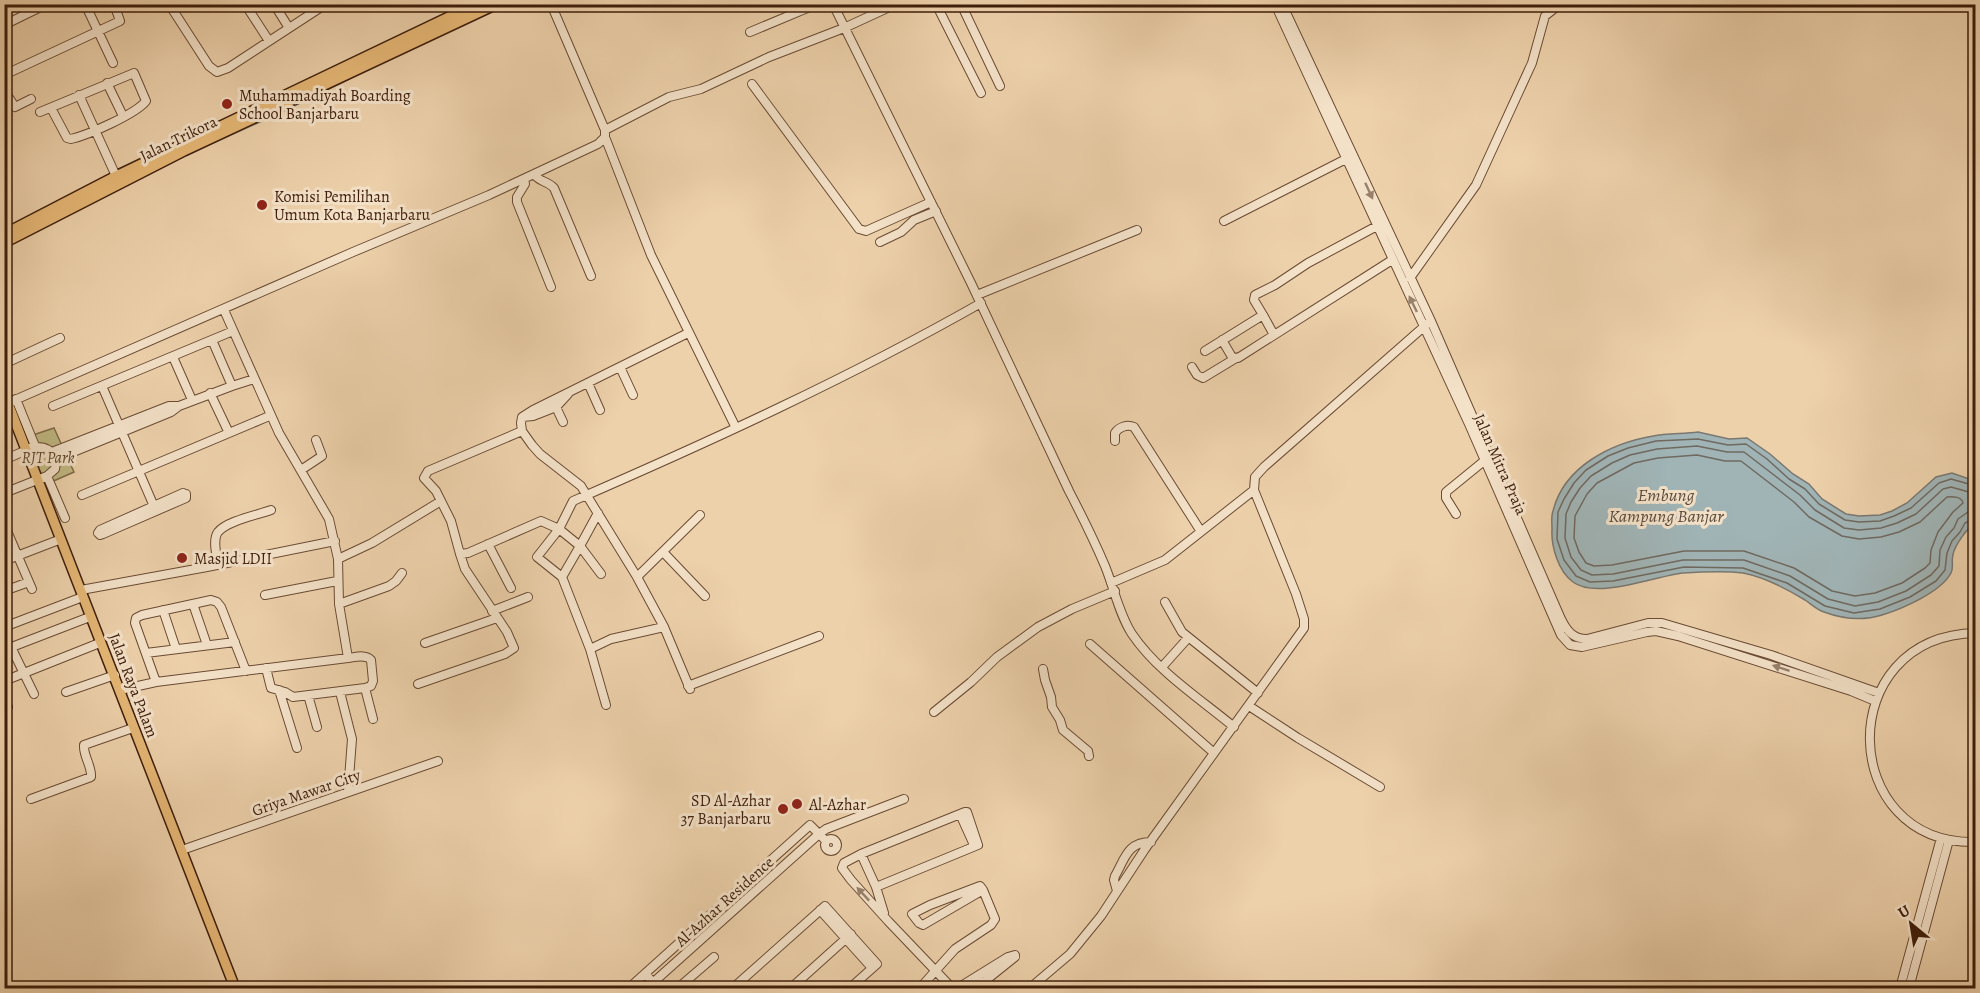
<svg xmlns="http://www.w3.org/2000/svg" width="1980" height="993" font-family="Alegreya,serif">
<rect width="100%" height="100%" fill="#edd1ab"/>
<filter id="stains"><feTurbulence type="fractalNoise" baseFrequency=".00333" numOctaves="4"/><feColorMatrix values="0 0 0 0 .2 0 0 0 0 .09 0 0 0 0 .02 0 0 0 .5 -.17"/></filter>
<radialGradient id="worn" r=".72"><stop offset=".6" stop-color="#630" stop-opacity="0"/><stop offset="1" stop-color="#630" stop-opacity=".3"/></radialGradient>
<!-- green -->
<path fill="#c0b983" stroke="#7f6c47" stroke-width="1.5" d="M54,428L74,472L40,487L21,439Z"/>
<!-- water -->
<path fill="#a0b4b6" stroke="#797872" stroke-width="1.5" d="M1698,432L1729,439L1747,438L1770,454L1793,474L1809,484L1822,499L1846,514L1859,516L1880,515L1892,511L1907,503L1936,477L1952,473L1975,481V523C1968,527 1954,546 1953,555C1951,561 1954,567 1951,573C1941,592 1902,609 1882,615C1863,621 1843,619 1824,612C1817,610 1811,604 1805,600C1787,589 1764,577 1743,573C1726,571 1700,572 1683,573C1655,576 1597,600 1573,582C1558,571 1551,546 1552,529C1552,523 1551,516 1553,511C1564,466 1612,443 1653,436C1667,433 1683,434 1698,432Z"/>
<g fill="none" stroke-linecap="round" stroke-linejoin="round">
<!-- shore -->
<path stroke="#6f6960" stroke-width="1.5" d="M1697,455L1725,461H1741L1794,502L1809,517L1842,536L1859,539L1881,537L1899,532L1920,522L1947,497C1953,496 1962,497 1963,503L1953,512L1938,532L1931,550L1930,563L1925,568L1902,583L1875,593L1855,596L1832,591L1794,568L1744,551H1684L1612,565L1594,566L1586,563L1579,552L1574,538L1575,516L1587,494L1597,483L1634,463L1658,458Z
M1976,486L1951,479L1939,483L1911,508L1894,516L1880,521L1859,522L1845,520L1819,504L1805,489L1789,479L1767,459L1746,444L1728,445L1698,439L1656,441L1628,448L1608,456L1586,470L1574,483L1564,499L1558,512L1557,539L1564,560L1576,576L1590,582L1613,581L1684,567L1743,568L1787,583L1825,606L1854,613L1880,609L1910,597L1936,581L1945,570L1947,553L1952,541L1960,532L1965,523L1976,518
M1976,494L1951,487L1943,489L1916,514L1897,523L1881,528L1859,530L1844,528L1815,510L1800,495L1744,452H1727L1697,446L1657,449L1630,455L1612,463L1591,476L1580,488L1571,502L1566,514L1565,538L1571,557L1581,570L1592,575L1613,574L1683,560H1744L1790,576L1828,599L1855,606L1878,602L1906,591L1931,575L1939,566L1940,550L1946,537L1954,528L1958,519L1968,512L1976,511"/>
<!-- stream -->
<path stroke="#797872" stroke-width="1.5" d="M171,162L282,112L349,79"/>
<defs>
<path id="minor" d="M169,4L209,66L217,72L228,68L326,4
M245,4L269,41
M274,4L289,28
M551,4L605,130V137L651,255L736,428
M753,4L754,7L760,4
M833,4L971,283L1069,491C1082,516 1094,540 1105,566C1114,588 1119,614 1132,634C1157,671 1199,698 1234,727
M936,4L981,93
M961,4L1000,86
M1275,4L1469,424L1561,635L1570,645L1582,647L1647,632L1656,631L1678,636L1851,691L1875,701
M1282,4L1431,321L1561,619C1567,631 1573,639 1587,639L1648,623H1662L1771,655L1879,693
M87,8L113,63
M4,25L47,4
M750,32L817,4
M4,75L120,21L114,4
M107,83L123,116
M752,84L859,229L866,231L931,202
M4,90L15,107L31,99
M79,95L116,176
M40,112L134,73L146,101C136,114 88,135 71,139L67,138L51,108
M605,130L669,97L701,89L769,57L844,28L896,4
M534,174C539,182 548,181 554,188L591,276
M524,179L525,184L517,197V202L551,287
M1224,221L1346,159
M880,242L901,232L914,220L936,211
M1410,278L1476,185L1532,63L1545,16L1560,4
M977,295L1137,230
M224,310L279,433L329,519L338,559L339,604L348,658
M1263,315L1274,335
M688,333L533,410L522,417L521,423L522,431L532,445L540,454L581,486L637,577L664,627L690,689
M1222,340L1232,357L1238,358L1392,260
M1205,351L1263,315L1254,300L1255,295L1275,285L1308,263L1377,226
M173,357L192,400
M4,364L60,338
M620,367L633,395
M1192,367L1197,375L1203,378L1236,358
M588,383L600,410
M102,386L156,511
M232,386L254,379
M210,393L229,433
M16,399L35,446
M8,403L353,252L489,195L598,144L605,137
M53,406L233,331
M523,417L533,416L556,407
M563,422L556,407L568,394
M522,431L428,471L424,478L436,491L451,521L460,554L468,553L541,521L559,529L580,546L562,577
M1115,441V433C1119,427 1127,424 1134,427L1200,530
M52,452L169,406H179
M56,459L171,412L179,406L232,386L212,340
M4,460L22,452
M301,470L322,456L316,440
M47,476L65,518
M4,493L47,476L55,469C59,449 42,444 26,449
M82,495L267,417
M598,513L580,546L601,574
M1456,514L1446,498V492L1484,461
M4,524L32,589
M98,533L100,535L103,534L186,498V494
M98,533L100,530L183,493
M488,544L511,588
M664,553L705,596
M338,559L372,543L441,501
M4,561L56,541
M218,565C217,556 212,540 218,532C227,521 257,515 271,510
M637,577L700,515
M1111,583L1165,560L1254,490
M81,590L207,567L335,541
M4,591L29,582
M265,595L337,581
M1165,602L1182,632L1258,693
M193,604L207,645
M339,604L389,586L396,581L402,573
M163,610L176,649
M492,611L528,597
M4,627L80,598
M1976,633C1832,636 1837,845 1976,842
M425,643L497,618
M1090,644L1214,753
M11,647L34,694
M590,649L611,639L664,627
M4,650L87,618
M146,653L235,642
M1162,667L1188,638
M1043,669L1045,680L1051,697L1052,707L1060,720L1063,730L1088,751L1089,756
M4,681L97,644
M156,682L135,623L136,618L142,615L211,600L217,602L221,607L246,671
M418,684L505,654L514,648L507,632L465,569L460,554
M688,686L819,636
M365,688L373,719
M120,690L156,682L348,658C356,657 366,654 371,660L373,681L371,686L365,688L293,697L285,692L271,688L266,668
M279,690L297,748
M66,692L115,675
M340,692L352,739L348,792
M308,695L317,727
M4,700L8,707
M606,705L590,649L562,577L537,557L559,529L573,501C711,441 849,378 981,303
M1249,706L1298,738L1380,787
M934,712L971,682L997,657L1038,627L1072,609L1115,591
M31,799L91,777C92,766 83,756 84,745L130,729
M960,814L974,845
M825 845a6 6 0 1 1 12 0a6 6 0 1 1-12 0Z
M182,850L438,761
M861,854L876,887L884,913
M876,887L978,845L967,812H965L861,854L844,863L842,868L851,880L888,921L952,988
M1117,891L1114,880L1115,876C1125,859 1127,842 1151,842
M820,910L872,968
M645,974L659,988
M629,988L810,825L826,841
M647,988L819,834L826,829L904,799
M678,988L714,957
M733,988L825,906L877,964L850,988
M791,988L851,934
M920,988L955,949L991,925L995,919L983,890L980,886L930,905L912,914L919,923L923,925L983,890
M958,988L1008,957L1015,955
M966,988L985,981L1015,957
M1030,988L1070,954L1101,916L1145,849L1304,628V619L1296,594L1254,490L1255,477L1264,467L1427,324
M1900,988L1941,838
M1909,988L1949,840"/>
<path id="major" d="M4,234L116,176L476,4
M4,243L184,151L497,4
M4,393L235,988"/>
</defs>
<!-- minor casing -->
<use href="#minor" stroke="#6a4b33" stroke-width="10"/>
<!-- major casing -->
<use href="#major" stroke="#3e1e0b" stroke-width="12"/>
<!-- minor -->
<use href="#minor" stroke="#f3e1c8" stroke-width="8"/>
<!-- major -->
<use href="#major" stroke="#e6b876" stroke-width="9"/>
</g>
<!-- one-way arrows -->
<defs><path id="oneway-solid" d="M-6-.8H1V-3.2L6.5 0L1 3.2V.8H-6Z" transform="scale(1.5)"/></defs>
<g fill="#98806a">
<use href="#oneway-solid" transform="translate(1369 191) rotate(65)"/>
<use href="#oneway-solid" transform="translate(1413 304) rotate(-116)"/>
<use href="#oneway-solid" transform="translate(1781 668) rotate(-162)"/>
<use href="#oneway-solid" transform="translate(863 894) rotate(-133)"/>
</g>
<!-- markers -->
<g fill="#8f2418" stroke="#f3e1c8" stroke-width="2">
<circle cx="227" cy="104" r="6"/>
<circle cx="262" cy="205" r="6"/>
<circle cx="182" cy="558" r="6"/>
<circle cx="797" cy="804" r="6"/>
<circle cx="783" cy="809" r="6"/>
</g>
<g text-anchor="middle" stroke-width="6" stroke-linejoin="round" paint-order="stroke">
<!-- poi labels -->
<g font-size="16" fill="#3e1e0b" stroke="#f3e1c8" text-anchor="start">
<text x="239" y="101">Muhammadiyah Boarding<tspan x="239" dy="18">School Banjarbaru</tspan></text>
<text x="274" y="202">Komisi Pemilihan<tspan x="274" dy="18">Umum Kota Banjarbaru</tspan></text>
<text x="194" y="564">Masjid LDII</text>
<text x="771" y="806" text-anchor="end">SD Al-Azhar<tspan x="771" dy="18">37 Banjarbaru</tspan></text>
<text x="809" y="810">Al-Azhar</text>
</g>
<!-- street labels -->
<g font-size="16" fill="#3e1e0b" stroke="#f3e1c8">
<text transform="translate(178 138) rotate(-26)" y="6">Jalan Trikora</text>
<text transform="translate(1501 464) rotate(66)" y="6">Jalan Mitra Praja</text>
<text transform="translate(134 685) rotate(69)" y="6">Jalan Raya Palam</text>
<text transform="translate(306 792) rotate(-19)" y="6">Griya Mawar City</text>
<text transform="translate(724 901) rotate(-42)" y="6">Al-Azhar Residence</text>
</g>
<!-- park labels -->
<g font-size="16" font-style="italic" fill="#5e4529" stroke="#f3e1c8">
<text x="48" y="463">RJT Park</text>
</g>
<!-- water labels -->
<g font-size="18" font-style="italic" fill="#5b4b3e" stroke="#f3e1c8">
<text x="1666" y="501">Embung<tspan x="1666" dy="21">Kampung Banjar</tspan></text>
</g>
</g>
<!-- margin -->
<rect width="1980" height="993" fill="none" stroke="#edd1ab" stroke-width="24"/>
<rect x="6" y="6" width="1968" height="981" fill="none" stroke="#3e1e0b" stroke-width="3"/>
<rect x="12" y="12" width="1956" height="969" fill="none" stroke="#3e1e0b" stroke-width="1.5"/>
<!-- north arrow -->
<g transform="translate(1911 924) rotate(330)" stroke="#f3e1c8" stroke-width="4.5" paint-order="stroke">
<path d="M0-4.5L10 22L0 15L-10 22Z" fill="#3e1e0b"/>
<text y="-9" font-size="16" font-weight="bold" text-anchor="middle" fill="#3e1e0b">U</text>
</g>
<rect width="100%" height="100%" filter="url(#stains)"/>
<rect width="100%" height="100%" fill="url(#worn)"/>
</svg>
